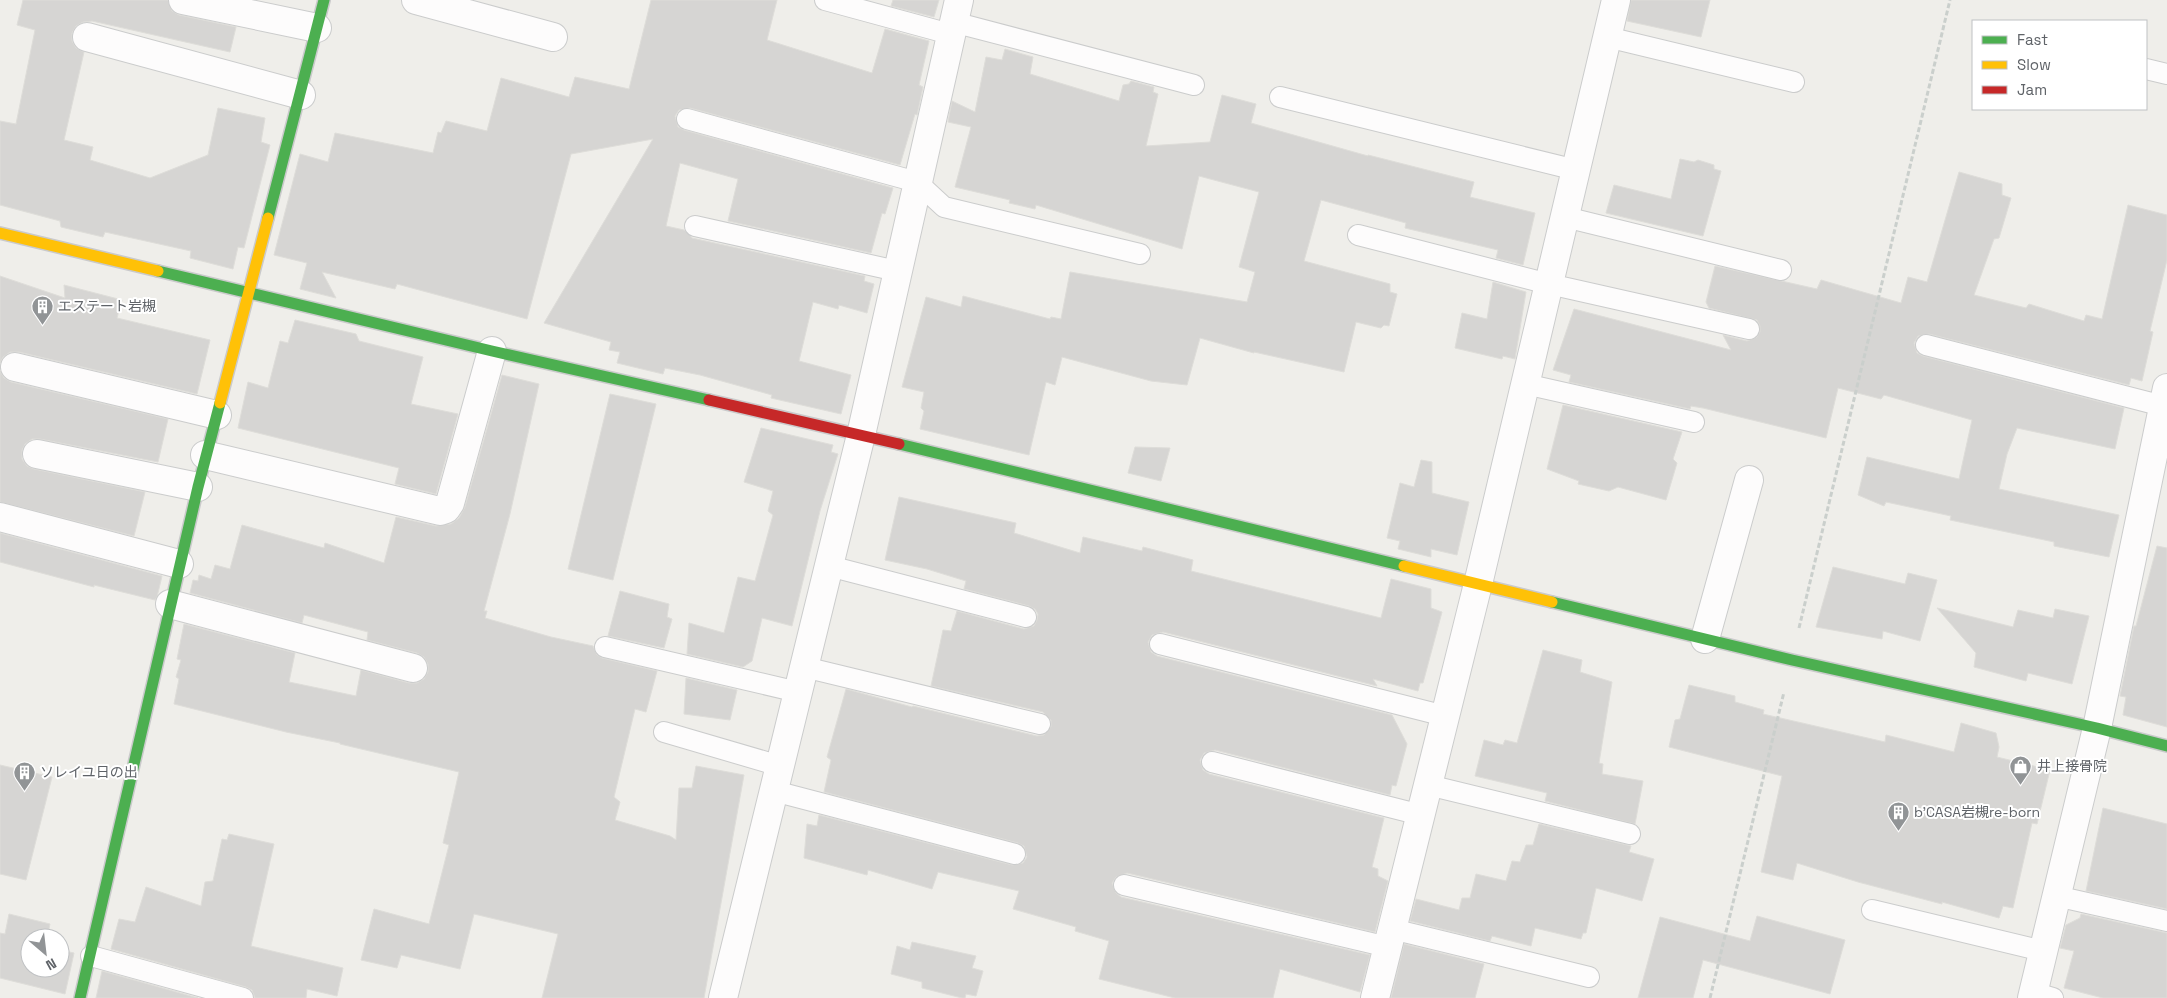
<svg xmlns="http://www.w3.org/2000/svg" width="2167" height="998" font-family="'Space Grotesk','Noto Sans JP',sans-serif">
<rect width="100%" height="100%" fill="#efeeea"/>
<!-- building -->
<path fill="#d6d5d3" stroke="#deddd9" d="M23,0H168L172,11L179,15L236,27L230,52L92,21L83,22L76,26L72,33V41L76,48L84,52L64,140L93,147L90,160L150,178L208,155L218,108L265,118L261,142L270,145L244,248L238,247L233,269L190,258L191,251L105,232L103,237L61,227L60,221L0,205V121L16,124L35,30L17,25Z
M651,0H777L767,40L872,73L885,29L929,41L919,85L923,87L917,115L915,114L900,165L690,108L679,110L675,116L678,127L684,130L893,188L885,214L882,213L871,253L728,221L738,179L680,163L666,226L684,230L692,238L865,276L864,281L874,284L867,313L839,305L838,309L813,302L799,361L851,375L841,414L771,398L772,395L700,375L665,368L663,374L617,363L620,352L609,350L611,342L544,323L653,139L571,154L527,319L397,284L395,289L322,272L336,298L300,289L307,263L274,255L300,154L328,162L335,133L433,153L438,132L441,133L446,121L487,131L501,78L569,97L575,77L629,89Z
M893,0H939L934,17L891,6Z
M1631,0H1710L1701,37L1627,21Z
M1005,49L1033,57L1030,74L1119,101L1123,85L1129,84L1131,81L1154,87L1153,92L1158,94L1146,146L1210,142L1222,95L1256,104L1251,123L1368,156V155L1474,182L1470,197L1535,213L1523,265L1496,258L1498,250L1405,228L1406,223L1321,200L1304,261L1390,284V292L1397,294L1389,326L1384,325L1381,328L1356,322L1344,372L1254,352V353L1200,338L1187,385L1151,381L1062,357L1055,385L1046,382L1029,455L920,429L924,411L921,408L924,392L902,387L926,297L961,307L963,296L1050,319L1051,317L1061,319L1070,272L1247,302L1255,272L1239,267L1259,192L1199,176L1182,249L1036,205L1035,209L1009,203L1010,200L955,187L971,127L948,122L952,101L975,112L986,57L1002,60Z
M1680,159L1694,162L1698,160L1714,165V169L1721,171L1703,236L1606,213L1614,185L1671,199Z
M1959,172L2002,184V195L2011,198L1999,238L1994,239L1974,295L2026,308L2029,304L2084,321L2086,315L2102,319L2128,205L2167,215V260L2150,331L2153,332L2142,381L2131,378L2129,385L1929,334L1918,336L1914,343L1917,353L1923,356L2124,408L2115,449L2017,428L2007,454L1999,489L2119,515L2109,557L2054,546V542L1950,520L1951,516L1886,502L1884,506L1858,495L1867,457L1959,479L1972,420L1884,395L1881,399L1838,388L1826,438L1703,408L1691,406L1690,409L1569,382L1571,375L1553,370L1574,309L1731,350L1723,335L1747,341L1757,337L1760,332V326L1757,320L1709,308L1706,302L1715,266L1817,289L1821,280L1901,303L1908,277L1927,282Z
M0,276L65,298L64,285L122,300L117,318L210,340L197,394L19,352H10L3,357L0,363Z
M1493,282L1526,292L1515,359L1503,356L1502,359L1455,348L1462,313L1487,319Z
M295,320L356,334L359,341L423,357L411,404L458,414L436,494L395,484L399,468L238,428L248,382L268,388L280,341L288,343Z
M0,371L4,378L11,382L168,419L158,462L40,439H32L25,444L22,450V459L27,466L34,469L145,492L134,536L0,502Z
M502,375L539,384L510,514L484,611H487L485,618L551,637L593,646L597,655L602,658L657,671L646,712L635,709L614,797L620,802L615,820L670,836L676,840L679,788H692L696,766L744,775L704,998H542L558,934L474,914L460,969L401,955L397,968L361,960L374,909L429,924L449,845L443,843L459,772L340,744V743L286,732L174,704L179,679L176,677L181,660L177,659L184,624L295,653L289,682L356,696L361,670L409,683H417L424,679L428,672V664L424,657L417,653L367,640L368,632L304,615L302,623L190,593L193,580L198,581L199,575L211,579L215,565L230,569L242,525L324,548L325,543L384,563L396,517L436,526L451,524L459,518L465,507Z
M610,394L656,404L613,580L568,569Z
M1563,405L1682,432L1673,459L1677,463L1666,500L1618,487L1609,491L1578,484L1579,481L1547,469Z
M761,428L833,445L831,452L838,454L820,511L792,626L762,618L752,661L743,667L687,654L689,623L724,633L738,577L755,581L773,515L768,511L773,491L744,482Z
M1135,447L1170,448L1161,481L1128,473Z
M1421,460L1432,462V493L1469,502L1457,555L1431,549V557L1398,549L1400,541L1387,538L1400,483L1414,487Z
M899,497L1016,523L1014,533L1080,553L1083,537L1142,551L1143,547L1193,560L1191,571L1381,618L1391,579L1431,589V608L1442,612L1423,683H1420L1418,691L1373,679L1377,686L1163,632L1152,635L1148,642L1151,652L1157,656L1392,715L1407,744L1396,786L1392,785L1390,795L1215,750L1204,753L1200,760L1203,770L1209,774L1384,818L1372,867L1378,869V876L1388,881L1375,932L1127,873L1116,877L1112,883L1116,893L1121,897L1370,955L1360,992L1280,969L1273,998H1175L1099,979L1109,941L1075,931L1076,927L1013,909L1019,891L938,872L932,889L868,870L867,875L804,858L807,824L817,826L819,815L1012,865L1023,863L1027,857L1024,846L1018,843L824,792L831,760L827,757L846,689L912,707L913,706L1037,736L1044,735L1051,727V720L1043,712L931,686L943,630L951,631L957,611L1024,629L1034,626L1037,620L1038,614L1035,609L1029,606L964,589L966,581L927,569L885,560Z
M0,533L162,576L157,597L155,600L94,585V587L0,562Z
M2157,546L2167,548V727L2123,715L2126,697L2120,696L2134,626H2136Z
M1833,567L1905,584L1908,573L1937,580L1920,641L1883,631L1882,639L1816,627Z
M620,591L669,604L667,617L672,619L664,648L608,636Z
M1937,608L2013,627L2018,610L2053,618L2055,609L2089,616L2072,684L2028,673L2026,681L1974,667L1976,653Z
M1543,650L1582,660L1580,672L1612,682L1599,763L1603,764L1602,774L1643,781L1635,824L1545,801L1547,793L1475,776L1484,740L1503,745L1505,740L1517,743Z
M686,678L737,690L730,720L684,714Z
M1689,685L1735,696V702L1764,710L1763,714L1885,742L1886,735L1954,752L1961,723L1996,733L1999,747L1997,757L2050,770L2037,824L2032,823L2013,908L2003,906L1999,918L1942,902V904L1858,882L1797,863L1793,880L1761,872L1782,776L1669,747L1675,720L1680,719Z
M0,765L52,777L26,880L0,874Z
M2103,808L2167,824V909L2086,891Z
M1539,824L1631,846L1629,852L1654,859L1642,901L1596,888L1586,933H1583L1581,939L1535,928L1531,946L1492,936L1490,941L1410,921L1416,899L1459,910L1462,898H1470L1476,874L1506,881L1512,861L1520,862L1526,845H1533Z
M229,834L274,844L251,946L343,968L337,996L307,989L306,998H255L252,990L246,987L111,949L119,919L135,922L146,887L201,906L205,882L213,881L222,839L227,840Z
M9,914L50,924L47,938H30V968H60V950L74,953L65,994L0,978V933L5,934Z
M2081,914L2167,933V998H2103L2064,988L2074,951L2060,948L2066,925L2080,918Z
M1757,916L1845,940L1830,994L1703,960L1693,998H1638L1660,917L1750,941Z
M912,942L976,956L972,968L983,971L976,996L966,994L965,998H962L922,988V982L891,974L897,946L910,950Z
M1404,944L1484,964L1475,998H1391Z
M102,971L198,998H96Z"/>
<g fill="none" stroke-linecap="round" stroke-linejoin="round">
<defs>
<path id="lane" d="M825,0L950,34
M953,22L1194,85
M1607,37L1794,82
M2146,69L2167,74
M1280,97L1576,170
M687,119L917,182L944,207L1140,254
M1565,217L1781,270
M695,226L897,271
M1358,235L1549,284L1749,329
M1926,345L2163,406
M1525,384L1694,422
M829,566L1026,617
M1160,644L1445,716
M605,647L798,692
M804,667L1040,724
M664,732L780,766
M1212,762L1421,815
M1428,785L1630,834
M774,791L1015,854
M1124,885L1388,947
M2056,896L2167,921
M1872,910L2043,951
M1392,929L1589,977
M91,956L243,998
M2033,992L2053,998"/>
<path id="street" d="M183,0L317,28
M416,0L553,37
M87,37L301,95
M15,367L217,415
M37,454L198,487
M205,455L440,511L446,509L450,503L492,351
M0,517L179,564
M170,604L413,668
M1705,639L1749,480
M723,998L861,435L959,0
M1375,998L1478,584L1616,0
M2032,998L2097,728L2167,388"/>
<path id="fast" d="M268,218L324,0
M158,271L492,351L709,400
M899,444L1404,566
M1552,602L1792,660L2097,728L2167,746
M80,998L198,487L220,403"/>
<path id="slow" d="M0,233L158,271
M220,403L268,218
M1404,566L1552,602"/>
<path id="jam" d="M709,400L899,444"/>
</defs>
<!-- lane casing -->
<use href="#lane" stroke="#cbcccc" stroke-width="22"/>
<!-- street casing -->
<use href="#street" stroke="#cbcccc" stroke-width="30"/>
<!-- fast casing -->
<use href="#fast" stroke="#cacacb" stroke-width="14"/>
<!-- slow casing -->
<use href="#slow" stroke="#cacacb" stroke-width="14"/>
<!-- jam casing -->
<use href="#jam" stroke="#cacacb" stroke-width="14"/>
<!-- path -->
<path stroke="#cacfcc" stroke-width="3" stroke-dasharray="5 2.5" stroke-linecap="butt" d="M1799,628L1950,0
M1710,998L1784,692"/>
<!-- lane -->
<use href="#lane" stroke="#fdfcfc" stroke-width="20"/>
<!-- street -->
<use href="#street" stroke="#fdfcfc" stroke-width="28"/>
<!-- fast -->
<use href="#fast" stroke="#4caf50" stroke-width="11"/>
<!-- slow -->
<use href="#slow" stroke="#ffc107" stroke-width="11"/>
<!-- jam -->
<use href="#jam" stroke="#c62828" stroke-width="11"/>
</g>
<!-- icons -->
<defs>
<symbol id="building-pin" viewBox="-11 -11 22 30"><path d="M0 17L-7.5 6A9.5 9.5 0 1 1 7.5 6Z" fill="#919496" stroke="#fff"/><path d="M-4-6H4V6H1V3H-1V6H-4ZM-2.5-4.3h1.7v1.8h-1.7ZM.8-4.3h1.7v1.8H.8ZM-2.5-1h1.7V.8h-1.7ZM.8-1h1.7V.8H.8Z" fill="#fff"/></symbol>
<symbol id="shop-pin" viewBox="-11 -11 22 30"><path d="M0 17L-7.5 6A9.5 9.5 0 1 1 7.5 6Z" fill="#919496" stroke="#fff"/><path d="M-5-2.5h2.3a2.7 3.5 0 0 1 5.4 0H5L5.5 6h-11ZM-1.5-2.5h3a1.5 2.3 0 0 0-3 0Z" fill="#fff"/></symbol>
</defs>
<g fill-rule="evenodd">
<use href="#building-pin" x="30" y="294" width="25" height="34"/>
<use href="#shop-pin" x="2008" y="754" width="25" height="34"/>
<use href="#building-pin" x="12" y="760" width="25" height="34"/>
<use href="#building-pin" x="1886" y="800" width="25" height="34"/>
</g>
<g text-anchor="middle" stroke-width="4" stroke-linejoin="round" paint-order="stroke">
<!-- poi labels -->
<g font-size="14" fill="#5f6368" stroke="#fff" text-anchor="start">
<text x="58" y="311">エステート岩槻</text>
<text x="2037" y="771">井上接骨院</text>
<text x="40" y="777">ソレイユ日の出</text>
<text x="1914" y="817">b'CASA岩槻re-born</text>
</g>
</g>
<!-- legend -->
<rect x="1972" y="20" width="175" height="90" fill="#ffffff" stroke="#bfc1c3"/>
<rect x="1982" y="36" width="25" height="8" fill="#4caf50" stroke="#bfc1c3"/>
<text x="2017" y="45" font-size="15" fill="#5f6368">Fast</text>
<rect x="1982" y="61" width="25" height="8" fill="#ffc107" stroke="#bfc1c3"/>
<text x="2017" y="70" font-size="15" fill="#5f6368">Slow</text>
<rect x="1982" y="86" width="25" height="8" fill="#c62828" stroke="#bfc1c3"/>
<text x="2017" y="95" font-size="15" fill="#5f6368">Jam</text>
<!-- north arrow -->
<g transform="translate(45 953) rotate(152)"><circle r="24" fill="#ffffff" stroke="#bfc1c3"/>
<path d="M0-4L9 19L0 12L-9 19Z" fill="#919496"/>
<text y="-8" font-size="14" font-weight="bold" text-anchor="middle" fill="#5f6368">N</text>
</g>
</svg>
